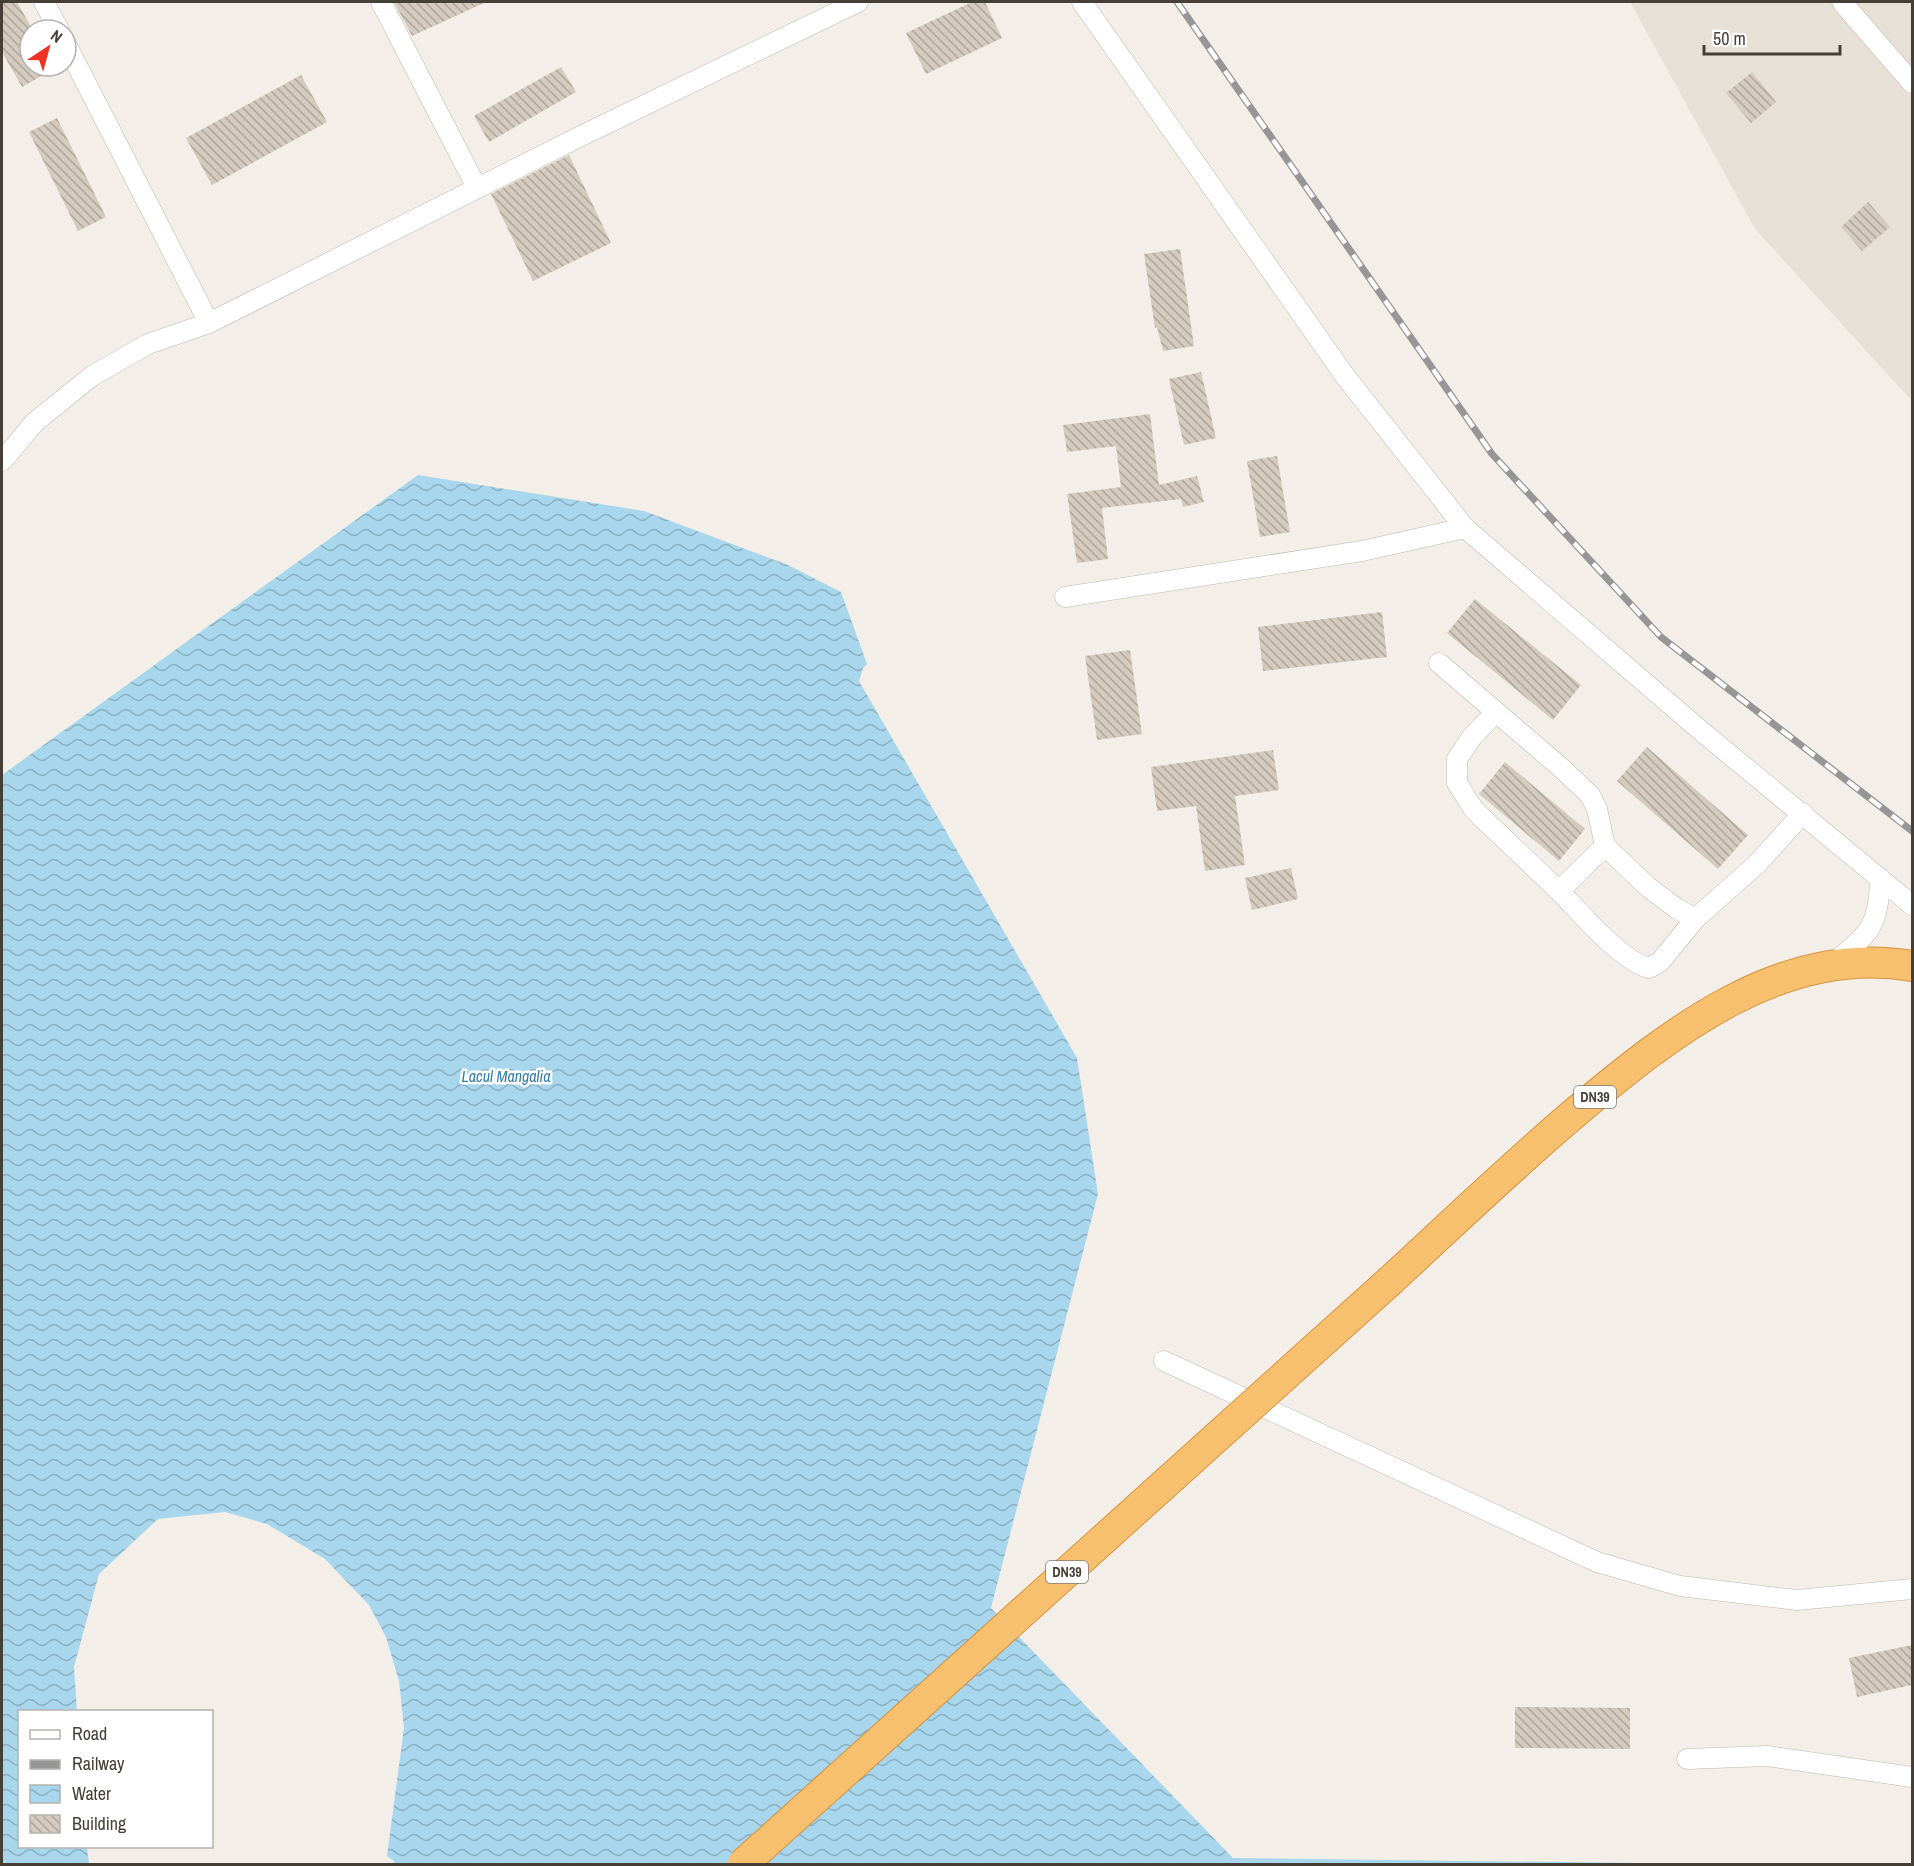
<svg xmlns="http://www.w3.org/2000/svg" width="1914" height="1866" font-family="'Archivo Narrow',sans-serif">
<defs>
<pattern id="water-waves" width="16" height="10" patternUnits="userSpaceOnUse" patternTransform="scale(1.5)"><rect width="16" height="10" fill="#a7d6ed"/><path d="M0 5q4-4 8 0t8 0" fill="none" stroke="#8aafc1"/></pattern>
<pattern id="building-back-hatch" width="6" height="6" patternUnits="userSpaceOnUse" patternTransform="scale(1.5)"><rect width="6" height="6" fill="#d4cabe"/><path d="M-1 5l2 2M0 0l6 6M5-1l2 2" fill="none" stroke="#aea59b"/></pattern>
</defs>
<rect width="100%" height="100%" fill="#f3efe8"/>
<!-- residential -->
<path fill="#e7e0d6" d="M1630,2H1912V401L1755,229Z"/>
<!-- water -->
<path fill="url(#water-waves)" d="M418,475L644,511L788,565L841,592L867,664L863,668L859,681L1077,1058L1098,1194L991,1608L1233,1858L1717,1864H394V1861L387,1856L404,1728L399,1681L386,1637L369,1605L325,1559L267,1524L225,1512L158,1519L99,1574L74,1667L77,1711L20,1712V1846L87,1847L89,1864H2V775Z"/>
<!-- building -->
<path fill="url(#building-back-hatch)" d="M2,2H17L30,25V66H59L22,87L2,52Z
M394,2H486L412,36Z
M972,2H985L1002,38L926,74L906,33Z
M561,67L576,92L489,142L474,116Z
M1752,72L1776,102L1751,123L1726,93Z
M301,75L327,122L212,185L186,138Z
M57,118L106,217L78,231L29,132Z
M569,155L611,243L533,281L491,194Z
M1868,202L1890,227L1862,251L1841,227Z
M1180,249L1194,346L1163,351L1157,327L1155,328L1144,254Z
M1201,372L1216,438L1184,445L1169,379Z
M1150,414L1159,485L1197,476L1204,502L1183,507L1181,499L1102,508L1108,559L1077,563L1067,494L1121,487L1116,446L1067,452L1063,425Z
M1277,456L1290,532L1260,537L1247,461Z
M1475,599L1581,685L1553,720L1447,633Z
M1382,612L1387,657L1263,671L1258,627Z
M1130,650L1142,734L1097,740L1085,656Z
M1647,747L1748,835L1718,869L1617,781Z
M1273,750L1279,790L1235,796L1245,865L1205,871L1196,806L1157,811L1151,767Z
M1505,762L1585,829L1559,861L1479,794Z
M1291,868L1298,899L1252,910L1245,878Z
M1912,1645V1685L1857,1697L1849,1658Z
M1515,1707L1630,1708V1749L1515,1748Z"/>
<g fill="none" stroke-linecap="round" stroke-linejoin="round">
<defs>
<path id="minor" d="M44,2L59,30
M381,2L477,188
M1082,2L1345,376L1465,528L1700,730L1912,905
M1842,2L1912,83
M66,44L209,323
M2,461L35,422L92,376L148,344L209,323L583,135L858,2
M1065,597L1362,551L1465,528
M1439,663L1558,765L1590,795L1597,809L1605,846L1648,887L1676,908L1695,919L1757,864L1803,813
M1496,712L1472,737L1457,759V783L1474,810L1559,891L1605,846
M1559,891C1580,912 1622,962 1649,968L1660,962L1695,919
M1831,965C1868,934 1879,929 1880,878
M1164,1361L1597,1562L1680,1586L1797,1600L1912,1589
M1687,1759L1767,1756L1912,1777"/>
<path id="highway" d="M1391,1280C1453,1223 1513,1165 1577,1111C1670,1033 1783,943 1912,966"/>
</defs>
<!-- minor casing -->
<use href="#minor" stroke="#beb6ab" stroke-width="21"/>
<!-- highway casing -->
<use href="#highway" stroke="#d6933f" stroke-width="32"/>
<!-- minor -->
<use href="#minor" stroke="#fff" stroke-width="20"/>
<!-- highway -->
<use href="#highway" stroke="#f7c06f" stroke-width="30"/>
<defs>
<path id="rail" d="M1177,2L1492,454L1661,637L1912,831"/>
</defs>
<!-- rail casing -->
<use href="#rail" stroke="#969696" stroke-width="7"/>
<!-- rail -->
<use href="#rail" stroke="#fff" stroke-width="4.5" stroke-dasharray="14" stroke-linecap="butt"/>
<defs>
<path id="highway-bridge" d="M743,1864L1391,1280"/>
</defs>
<!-- highway-bridge casing -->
<use href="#highway-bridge" stroke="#d6933f" stroke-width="32" stroke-linecap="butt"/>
<!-- highway-bridge -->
<use href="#highway-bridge" stroke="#f7c06f" stroke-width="30"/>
</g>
<g text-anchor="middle" stroke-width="5" stroke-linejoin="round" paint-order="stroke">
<!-- shield labels -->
<g fill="#fff" stroke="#7e7973" stroke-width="1.5">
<rect x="1574" y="1086" width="42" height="22" rx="4.5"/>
<rect x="1046" y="1561" width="42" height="22" rx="4.5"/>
</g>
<g font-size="14" font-weight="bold" fill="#463f37">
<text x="1595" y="1102">DN39</text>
<text x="1067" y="1577">DN39</text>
</g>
<!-- water labels -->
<g font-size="16" font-style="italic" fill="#337da5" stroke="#fff">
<text x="506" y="1082">Lacul Mangalia</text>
</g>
</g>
<!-- border -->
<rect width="1914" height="1866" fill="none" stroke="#463f37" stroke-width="6"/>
<!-- legend -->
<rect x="18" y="1710" width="195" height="138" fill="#ffffff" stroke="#b5b2af" stroke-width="1.5"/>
<rect x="30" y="1730" width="30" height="9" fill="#ffffff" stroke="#b5b2af" stroke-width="1.5"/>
<text x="72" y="1740" font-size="18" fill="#463f37">Road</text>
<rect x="30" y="1760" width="30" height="9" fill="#969696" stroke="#b5b2af" stroke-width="1.5"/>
<text x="72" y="1770" font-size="18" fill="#463f37">Railway</text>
<rect x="30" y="1785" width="30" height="18" fill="url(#water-waves)" stroke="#b5b2af" stroke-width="1.5"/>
<text x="72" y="1800" font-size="18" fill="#463f37">Water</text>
<rect x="30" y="1815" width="30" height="18" fill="url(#building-back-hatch)" stroke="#b5b2af" stroke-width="1.5"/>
<text x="72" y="1830" font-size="18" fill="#463f37">Building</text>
<!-- north arrow -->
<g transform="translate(48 48) rotate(36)"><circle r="28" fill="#ffffff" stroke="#b5b2af" stroke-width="1.5"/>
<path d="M0-4.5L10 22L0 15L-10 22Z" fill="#f03222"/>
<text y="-9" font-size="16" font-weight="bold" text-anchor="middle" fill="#463f37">N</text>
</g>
<!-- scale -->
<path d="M1704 45v9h136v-9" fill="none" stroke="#463f37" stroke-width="3"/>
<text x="1713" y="45" font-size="18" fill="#463f37" stroke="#ffffff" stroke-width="4.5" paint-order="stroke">50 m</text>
</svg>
